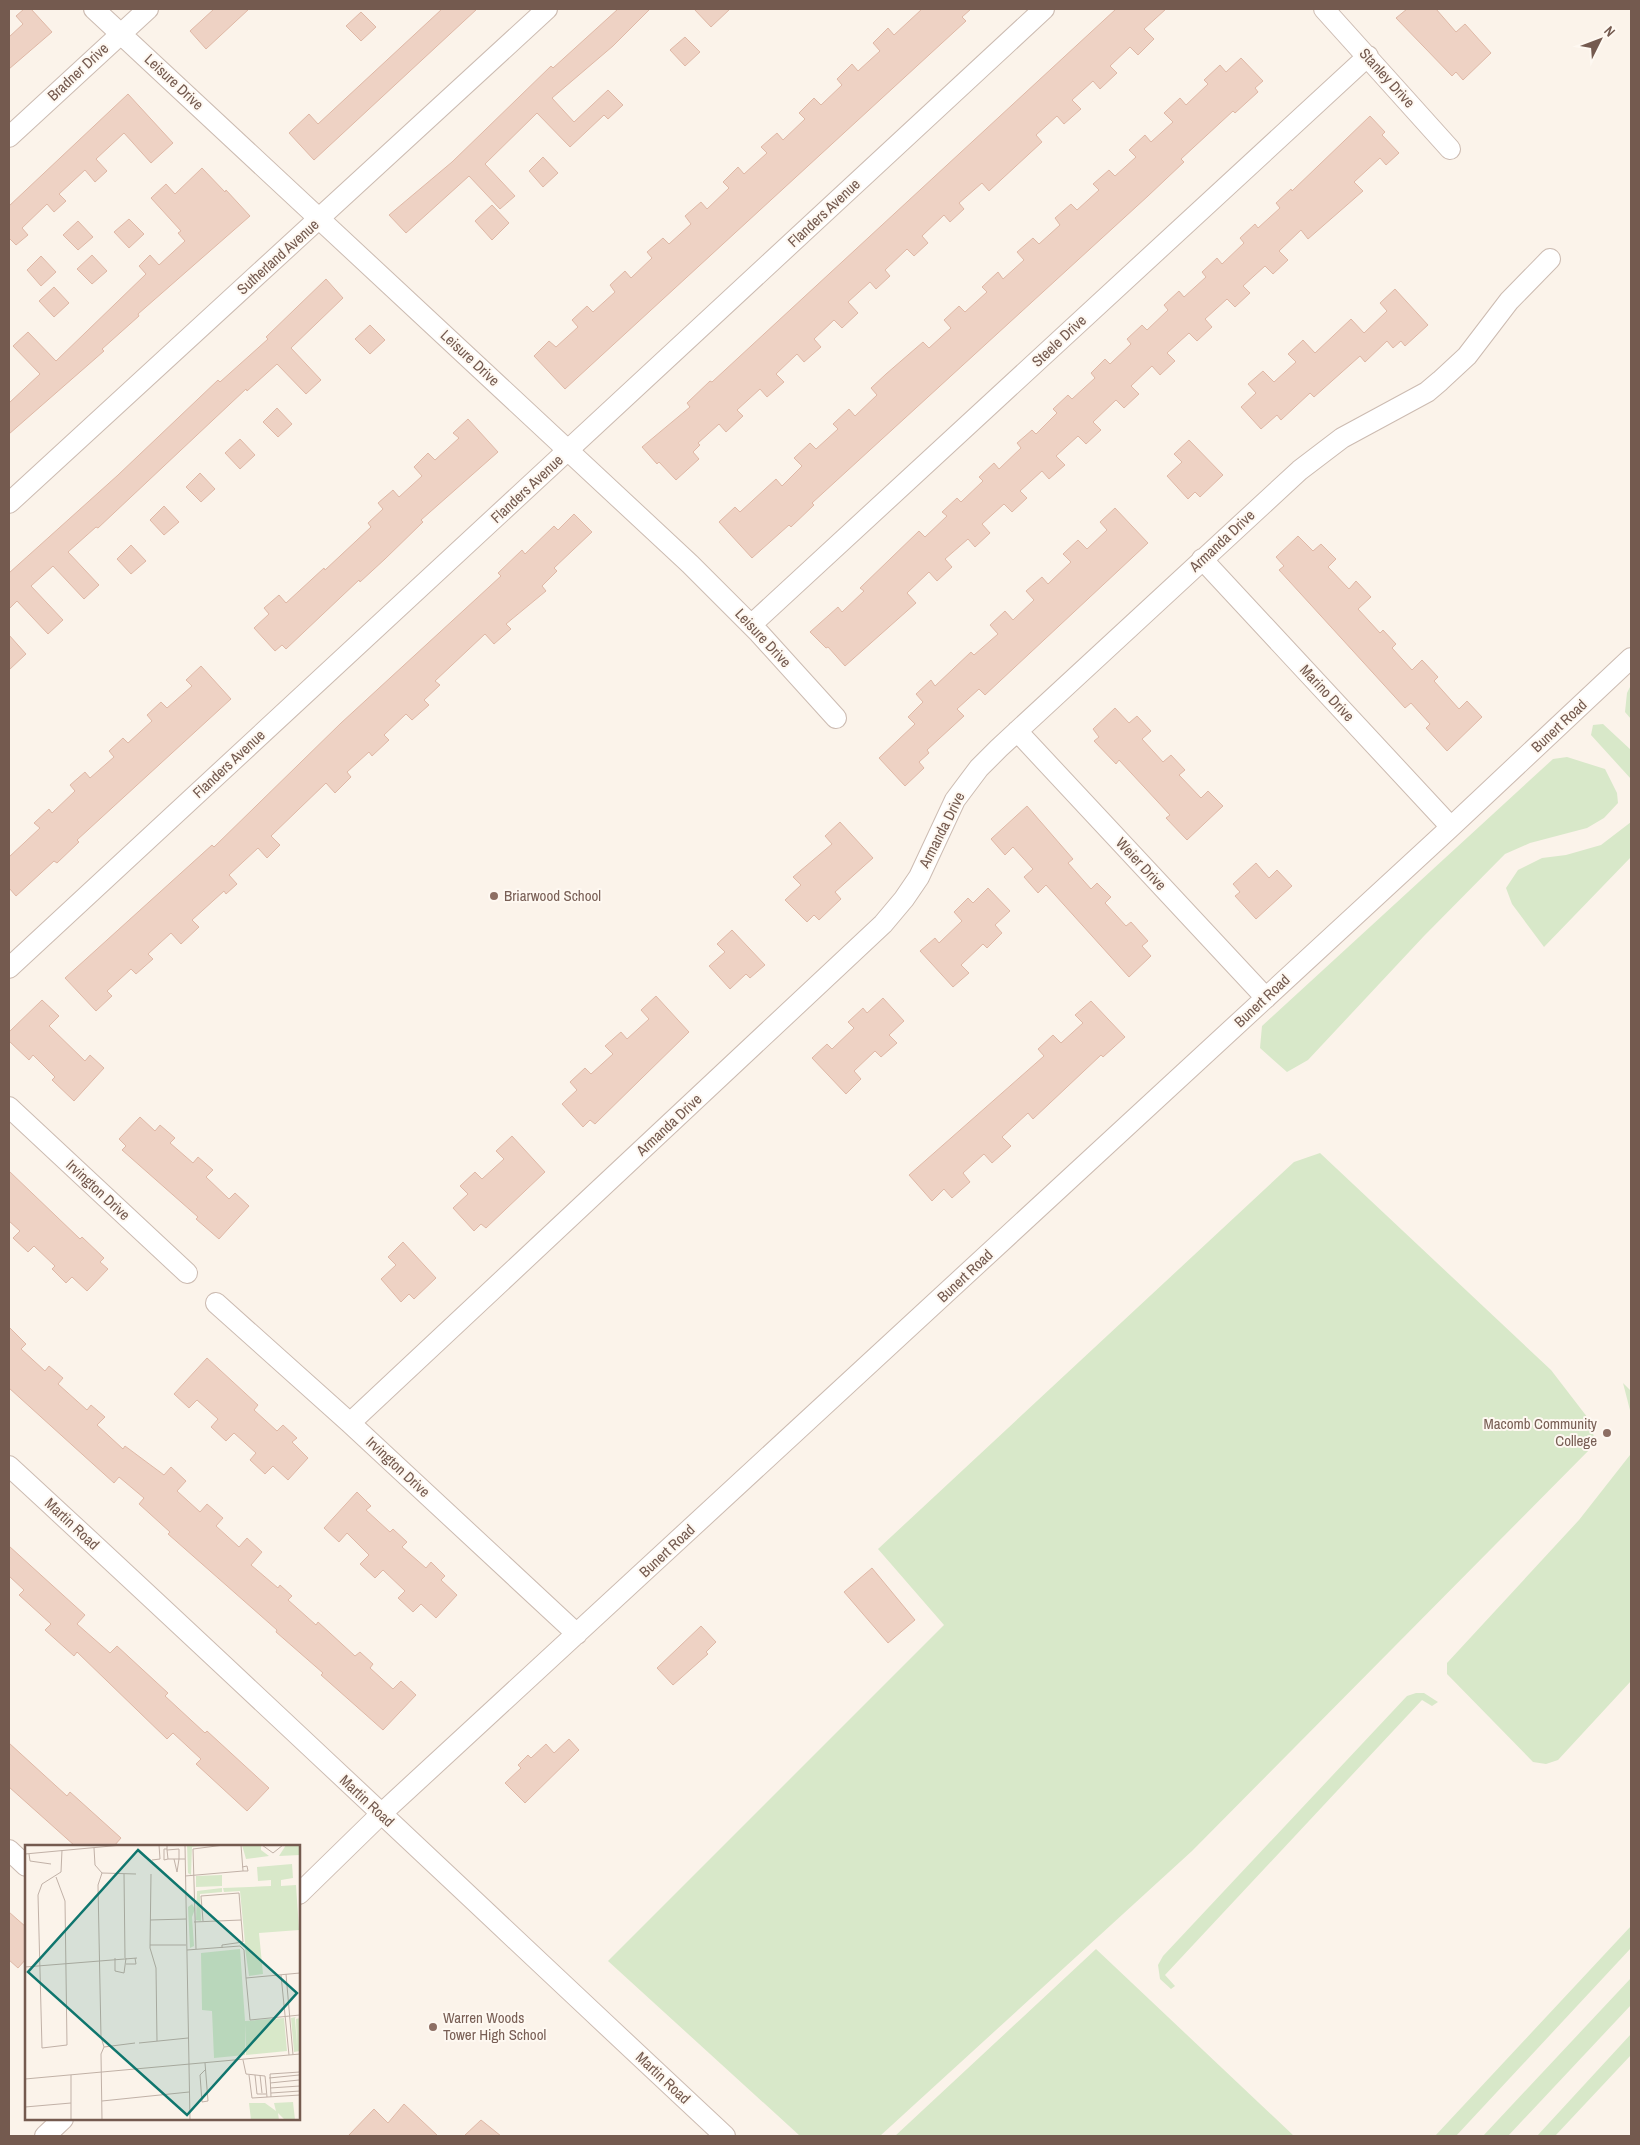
<svg xmlns="http://www.w3.org/2000/svg" width="1640" height="2145" font-family="'Archivo Narrow',sans-serif">
<rect width="100%" height="100%" fill="#fbf3ea"/>
<!-- green -->
<path fill="#d8e8c9" d="M1631,685V719L1625,712L1627,693Z
M1603,724L1631,750V779L1591,735L1593,725Z
M1567,757L1605,769L1617,793L1618,803L1604,818L1587,828L1530,843L1505,854L1424,936L1308,1060L1287,1072L1260,1048L1262,1026L1553,759Z
M1631,822V857L1544,947L1512,904L1506,888L1518,870L1542,858L1566,855L1601,845Z
M1320,1153L1551,1370L1591,1422L1595,1444L1192,1851L880,2136H800L608,1961L944,1625L878,1549L1294,1162Z
M1623,1383L1631,1391V1414Z
M1631,1417V1681L1558,1760L1546,1764L1533,1762L1447,1674V1663L1579,1520L1630,1455Z
M1416,1693H1424L1438,1702L1432,1706L1422,1700L1165,1975L1175,1986L1171,1989L1160,1979L1158,1965L1163,1956L1407,1696Z
M1631,1926V1948L1456,2136H1435Z
M1096,1949L1294,2136H895Z
M1631,1978V2005L1508,2136H1483Z
M1631,2034V2055L1555,2136H1537Z"/>
<!-- building -->
<path fill="#eed2c4" stroke="#dfb8a6" d="M24,9H31L52,32L9,69V37L23,24L16,16Z
M214,9H249L206,49L190,31Z
M442,9H477L314,160L289,133L309,114L318,124Z
M618,9H650L613,46L552,98L574,122L608,90L623,105L608,119L604,115L570,147L537,113L485,164L515,196L500,209L469,176L406,233L389,215L452,162L551,66L553,68Z
M694,9H730L711,27Z
M922,9H971L962,17L966,21L565,389L534,356L549,341L556,347L578,327L572,320L587,306L593,312L615,292L610,285L625,271L631,278L652,258L647,252L663,238L669,244L691,224L685,216L701,202L707,209L729,188L723,182L738,167L744,174L767,153L761,147L777,133L783,140L805,119L799,113L814,98L821,105L842,85L837,79L852,64L858,71L880,51L873,43L888,28L894,35Z
M1116,9H1166L1144,29L1154,39L1138,55L1130,47L1110,66L1117,73L1100,89L1093,81L1072,100L1081,109L1064,124L1057,116L1036,135L1042,142L989,191L982,183L959,203L964,209L950,222L944,215L922,236L928,243L914,256L907,249L885,270L890,276L876,289L870,282L848,302L858,313L842,328L834,320L814,339L821,347L804,362L797,354L776,374L784,382L767,397L760,389L737,410L743,416L726,432L719,424L698,443L700,445L693,452L699,459L676,480L659,462L657,464L642,447L690,407L687,403L710,381L712,382Z
M1407,9H1436L1456,32L1465,24L1491,53L1463,80L1456,72L1452,76L1396,18Z
M361,12L376,27L361,41L346,26Z
M685,37L700,52L685,66L670,50Z
M1241,58L1263,81L1255,88L1258,92L1235,113L1233,111L1181,159L1184,162L1148,196L812,503L814,505L791,527L789,525L752,558L719,522L735,507L740,512L776,479L782,486L802,466L794,458L810,443L816,449L838,429L833,424L849,409L855,416L877,395L871,388L886,374L923,342L929,348L951,328L944,320L959,306L965,312L987,292L982,287L998,272L1003,279L1024,260L1017,252L1033,238L1039,244L1060,225L1055,218L1071,204L1077,210L1099,190L1093,184L1109,170L1115,176L1136,157L1129,150L1145,135L1151,142L1173,122L1164,113L1180,98L1186,105L1208,84L1204,80L1220,65L1226,72Z
M128,94L173,143L151,163L124,133L96,159L107,171L95,182L85,170L59,194L66,201L54,212L47,204L22,228L28,235L16,245L10,239L9,240V206Z
M1370,116L1385,132L1382,135L1399,153L1386,165L1380,158L1354,182L1363,191L1308,239L1301,230L1279,251L1288,260L1273,274L1265,266L1243,286L1250,293L1235,307L1227,299L1205,319L1212,327L1197,341L1189,333L1167,353L1175,361L1160,375L1152,366L1131,386L1139,394L1124,408L1116,400L1093,422L1101,430L1086,444L1078,436L1056,456L1065,465L1049,479L1042,471L1020,491L1027,498L1012,512L1004,504L982,524L990,533L975,547L968,539L945,559L952,567L937,581L929,572L907,593L916,603L845,666L828,647L826,648L810,632L838,607L842,612L864,591L860,588L919,531L925,537L947,516L942,512L957,498L961,502L983,481L979,477L994,463L999,469L1021,448L1017,443L1032,430L1036,434L1057,413L1053,409L1068,395L1072,399L1095,378L1091,373L1105,359L1110,364L1131,344L1127,339L1142,325L1147,330L1168,310L1164,305L1179,291L1184,297L1206,277L1202,272L1217,258L1222,264L1244,243L1240,238L1255,224L1258,228L1280,208L1276,203L1291,189L1292,191Z
M543,157L558,173L543,187L529,171Z
M202,168L225,192L226,190L250,216L138,314L139,316L102,349L104,351L9,434V403L40,374L13,346L28,332L56,361L146,274L139,266L150,255L159,265L185,241L178,233L181,231L151,198L166,184L175,194Z
M492,205L509,223L492,240L475,221Z
M129,219L144,234L129,248L114,232Z
M78,221L93,237L78,250L63,235Z
M92,255L107,271L92,284L77,269Z
M41,256L56,272L41,286L27,270Z
M326,279L343,298L291,348L321,380L306,394L277,364L247,391L246,389L98,528L96,527L68,552L99,585L84,599L53,566L31,586L63,620L48,634L17,601L9,609V573L118,475L218,380L220,382L268,339L266,337Z
M54,287L69,303L54,317L39,301Z
M1395,289L1428,325L1405,346L1401,341L1393,348L1387,341L1365,362L1360,356L1314,397L1310,393L1281,420L1277,415L1261,429L1241,407L1256,393L1248,384L1263,371L1274,382L1296,362L1288,354L1303,340L1315,353L1351,319L1364,333L1387,311L1380,303Z
M370,325L385,340L370,354L355,339Z
M277,408L292,424L278,437L263,422Z
M468,419L498,452L421,520L423,522L385,559L360,582L359,580L286,649L282,645L275,651L254,628L269,614L264,608L279,595L286,603L324,568L325,570L371,527L368,523L383,509L378,503L393,490L399,497L422,476L414,467L428,453L435,460L459,438L453,433Z
M240,439L255,455L240,469L225,453Z
M1189,440L1223,475L1200,497L1195,492L1188,499L1167,476L1182,462L1174,454Z
M200,473L215,489L201,502L186,487Z
M164,506L179,522L164,535L150,520Z
M1115,508L1148,543L985,695L979,689L957,709L964,716L927,750L929,753L919,762L924,768L905,786L879,758L915,724L908,717L923,702L916,694L931,680L935,686L971,652L974,655L998,634L990,625L1005,611L1013,620L1034,600L1026,591L1042,577L1048,584L1071,562L1063,554L1078,540L1087,549L1107,530L1100,522Z
M574,514L592,532L554,568L557,571L542,586L546,591L506,624L511,629L494,644L485,634L435,681L440,685L424,700L429,705L412,720L406,714L384,735L389,740L372,756L369,752L347,772L351,777L335,793L326,783L271,836L280,845L267,858L258,848L229,875L237,884L226,894L224,891L192,920L199,927L181,944L171,933L148,954L153,959L136,974L131,969L107,991L112,996L96,1011L65,978L212,845L214,847L341,723L501,576L498,573L522,550L525,554L554,526L558,530Z
M1298,536L1313,551L1321,544L1336,559L1328,567L1349,589L1356,581L1371,597L1358,609L1380,633L1383,630L1396,644L1392,648L1412,670L1422,660L1438,677L1434,681L1459,709L1467,701L1482,717L1447,751L1426,728L1430,724L1411,703L1405,708L1279,570L1284,566L1276,557Z
M131,545L146,561L131,574L117,559Z
M9,635L26,654L9,670Z
M201,666L231,699L77,840L79,842L57,863L54,861L16,896L9,888V857L40,828L34,823L49,809L52,813L75,791L70,785L85,772L90,778L114,757L109,751L123,738L128,743L152,721L147,715L161,702L167,708L192,686L186,680Z
M1115,708L1129,723L1137,716L1151,731L1142,739L1163,762L1171,755L1185,770L1179,775L1201,798L1208,791L1223,806L1187,840L1166,818L1170,815L1119,760L1116,764L1094,741L1099,737L1093,729Z
M1027,806L1073,859L1068,863L1091,889L1097,883L1111,897L1105,903L1126,926L1131,922L1148,941L1142,946L1151,956L1129,977L1046,885L1038,893L1024,877L1033,869L1013,847L1005,855L991,839Z
M840,822L873,858L835,892L841,899L819,920L814,915L807,922L785,900L801,885L793,877L832,844L825,836Z
M1256,863L1269,878L1277,870L1292,886L1256,919L1235,896L1240,892L1233,884Z
M988,888L1010,911L995,925L1002,933L987,948L983,944L961,965L969,973L953,987L920,951L935,938L939,943L962,921L954,912L968,898L973,903Z
M732,930L765,965L750,978L746,974L730,989L709,966L725,952L717,944Z
M656,996L689,1032L595,1124L590,1120L583,1127L562,1104L577,1090L570,1082L585,1068L591,1074L613,1054L605,1046L621,1032L627,1039L649,1019L641,1010Z
M883,998L904,1021L889,1035L897,1043L881,1057L875,1051L854,1071L861,1079L846,1094L812,1058L827,1044L832,1049L854,1028L848,1022L863,1008L867,1013Z
M42,1000L59,1016L49,1026L85,1061L90,1055L104,1068L74,1101L52,1080L55,1077L33,1055L29,1060L9,1041V1032Z
M1091,1001L1125,1037L1103,1057L1101,1055L1033,1119L1028,1113L1002,1137L1011,1146L992,1163L984,1154L963,1173L970,1182L952,1198L944,1189L932,1201L909,1175L1044,1056L1038,1049L1053,1035L1061,1043L1083,1023L1075,1015Z
M140,1117L155,1131L160,1125L175,1138L170,1143L193,1163L198,1157L213,1170L206,1177L229,1199L235,1193L249,1206L219,1239L196,1219L198,1217L122,1150L126,1146L119,1139Z
M512,1136L545,1172L486,1228L481,1224L474,1231L453,1208L468,1194L460,1186L475,1172L482,1179L504,1159L496,1151Z
M9,1171L80,1239L82,1237L104,1258L100,1262L108,1269L87,1291L72,1277L66,1283L52,1269L55,1266L34,1246L28,1252L13,1238L20,1231L9,1221Z
M403,1242L436,1278L414,1299L409,1294L401,1302L381,1279L396,1265L388,1257Z
M9,1327L26,1344L21,1349L45,1371L49,1366L63,1378L58,1384L87,1410L91,1405L105,1417L97,1425L123,1449L125,1446L164,1475L171,1467L186,1481L177,1491L200,1512L207,1504L223,1518L216,1526L239,1547L247,1538L262,1552L251,1565L278,1588L280,1585L292,1596L288,1600L316,1625L318,1622L355,1656L360,1652L373,1664L370,1668L393,1689L401,1681L416,1695L383,1730L321,1675L323,1673L276,1632L277,1630L168,1534L170,1532L139,1504L144,1498L119,1477L114,1483L9,1388Z
M207,1358L258,1405L254,1410L277,1431L283,1425L297,1438L292,1442L308,1458L288,1480L273,1466L265,1474L250,1460L256,1453L234,1433L226,1441L211,1427L218,1419L197,1400L189,1408L174,1394Z
M357,1492L371,1506L366,1510L390,1532L393,1529L407,1542L402,1547L426,1568L431,1562L445,1576L441,1580L457,1595L436,1618L421,1604L413,1612L398,1598L405,1591L383,1570L375,1578L360,1564L369,1555L347,1533L339,1542L324,1528Z
M9,1546L85,1615L77,1624L110,1653L117,1646L168,1693L165,1696L205,1733L207,1731L269,1788L247,1811L196,1764L201,1759L173,1733L167,1739L77,1652L74,1656L45,1630L51,1624L19,1595L24,1590L9,1576Z
M872,1568L915,1620L888,1643L844,1592Z
M701,1626L716,1642L706,1652L708,1654L673,1685L657,1668Z
M569,1739L579,1750L525,1803L505,1783L521,1768L518,1765L528,1755L531,1758L546,1744L554,1753Z
M9,1743L67,1796L70,1792L121,1838L114,1846H75L9,1787Z
M9,1912L26,1927V1959L18,1968L9,1960Z
M404,2104L438,2136H348L374,2109L388,2123Z
M481,2120L501,2136H464Z"/>
<g fill="none" stroke-linecap="round" stroke-linejoin="round">
<defs>
<path id="minor" d="M94,9L690,564L759,633L836,718
M1324,9L1450,149
M9,137L148,9
M9,503L547,9
M1202,559L1451,827
M751,625L1368,56
M1017,731L1266,998
M9,968L1044,9
M9,1107L187,1273
M216,1303L350,1423L577,1634
M350,1423L883,924L904,899L919,877L955,800L979,768L999,748L1300,470L1342,438L1427,392L1440,381L1467,356L1509,301L1550,259
M9,1466C249,1687 486,1913 725,2136
M9,1850L26,1866
M299,1894L381,1814L1451,827L1631,658
M45,2136L63,2119"/>
</defs>
<!-- minor casing -->
<use href="#minor" stroke="#ccbbb1" stroke-width="22"/>
<!-- minor -->
<use href="#minor" stroke="#fff" stroke-width="20"/>
</g>
<!-- markers -->
<g fill="#8d6e63" stroke="#fef8f1" stroke-width="2">
<circle cx="494" cy="896" r="5"/>
<circle cx="1607" cy="1433" r="5"/>
<circle cx="433" cy="2027" r="5"/>
</g>
<g text-anchor="middle" stroke-width="4" stroke-linejoin="round" paint-order="stroke">
<!-- street labels -->
<g font-size="15" fill="#745a4f" stroke="#fef8f1">
<text transform="translate(78 72) rotate(-43)" y="5">Bradner Drive</text>
<text transform="translate(1387 78) rotate(48)" y="5">Stanley Drive</text>
<text transform="translate(174 82) rotate(43)" y="5">Leisure Drive</text>
<text transform="translate(824 213) rotate(-43)" y="5">Flanders Avenue</text>
<text transform="translate(278 257) rotate(-42)" y="5">Sutherland Avenue</text>
<text transform="translate(1059 341) rotate(-43)" y="5">Steele Drive</text>
<text transform="translate(470 358) rotate(43)" y="5">Leisure Drive</text>
<text transform="translate(527 489) rotate(-43)" y="5">Flanders Avenue</text>
<text transform="translate(1222 541) rotate(-43)" y="5">Armanda Drive</text>
<text transform="translate(763 638) rotate(47)" y="5">Leisure Drive</text>
<text transform="translate(1327 693) rotate(47)" y="5">Marino Drive</text>
<text transform="translate(1559 726) rotate(-43)" y="5">Bunert Road</text>
<text transform="translate(229 764) rotate(-43)" y="5">Flanders Avenue</text>
<text transform="translate(942 830) rotate(-63)" y="5">Armanda Drive</text>
<text transform="translate(1141 864) rotate(47)" y="5">Weier Drive</text>
<text transform="translate(1262 1001) rotate(-43)" y="5">Bunert Road</text>
<text transform="translate(669 1125) rotate(-43)" y="5">Armanda Drive</text>
<text transform="translate(98 1190) rotate(43)" y="5">Irvington Drive</text>
<text transform="translate(965 1276) rotate(-43)" y="5">Bunert Road</text>
<text transform="translate(398 1467) rotate(43)" y="5">Irvington Drive</text>
<text transform="translate(72 1524) rotate(43)" y="5">Martin Road</text>
<text transform="translate(667 1551) rotate(-43)" y="5">Bunert Road</text>
<text transform="translate(367 1801) rotate(43)" y="5">Martin Road</text>
<text transform="translate(663 2078) rotate(43)" y="5">Martin Road</text>
</g>
<!-- education labels -->
<g font-size="15" fill="#785e54" stroke="#fef8f1" text-anchor="start">
<text x="504" y="901">Briarwood School</text>
<text x="1597" y="1429" text-anchor="end">Macomb Community<tspan x="1597" dy="17">College</tspan></text>
<text x="443" y="2023">Warren Woods<tspan x="443" dy="17">Tower High School</tspan></text>
</g>
</g>
<!-- overview -->
<g transform="translate(25 1845)">
<rect width="275" height="275" fill="#fbf3ea"/>
<path d="M162,0H183L167,2L166,30L163,28ZM217,0H236V5L244,11L221,14ZM261,0H275V10L254,11ZM267,19L268,33L256,35V41L271,40L274,85L234,88L238,129L224,131L220,103L214,99L220,98L215,46L199,47L198,43L246,41V35L233,36L232,22ZM197,30V41L171,42V31ZM197,43V47L175,49L176,76L171,75L172,46ZM167,59L170,64L167,72L169,101L165,103L163,62ZM215,104L220,176L259,173L262,206L221,210L220,178V210L189,213L187,166L177,165L176,108ZM271,172L270,173L272,201L271,174L275,173V206L269,207L266,173ZM268,257L270,275L259,274L253,268L254,275H226L224,258H240L251,266L249,258Z" fill="#d8e8c9"/>
<path fill="none" stroke="#c1b1a7" stroke-width="1" d="M142,0V5L154,4V14H160M160,0L165,275M237,0L248,8L258,0M69,3L70,20L77,28M142,4H139V15L143,14M142,5L143,14H149L152,27L154,14H149M0,9L97,0M4,9L5,16L26,19M127,15L135,14L134,0M217,22L222,21L223,26H218M77,28L73,40L76,192L79,202L76,209L77,275M77,28L111,29M99,29L100,113M126,29L125,103L131,123L132,196M160,31L218,26L216,0M31,32L40,56L42,200L17,203L13,50L17,39L36,27L37,5M125,75L161,74M178,76L176,51L214,48L218,97L197,100V103M169,77L216,75M125,100H161M171,104L168,4L199,0M162,105L215,101L219,105L221,133M90,113V126L99,128L101,113M101,119H111L110,113M0,122L112,113M275,128L221,133L225,175L275,170M261,129L268,210M256,130L264,210M114,198L163,193M79,202L110,198M218,215L221,229L240,231L242,252M180,218L183,256L177,257L175,230L180,225M46,230V275M224,230L227,253L275,250M230,230L232,249H241M235,230L237,248M244,233L274,230M0,234L275,209M245,238L274,235M245,243L275,241M246,248L275,246M246,252L245,229L275,227M77,256L164,247M0,262L46,258"/>
<path fill="#0f766e" fill-opacity="0.15" stroke="#0f766e" stroke-width="2.5" d="M113,5L272,148L162,270L3,127Z"/>
<rect width="275" height="275" fill="none" stroke="#745a4f" stroke-width="2.5"/>
</g>
<!-- border -->
<rect width="1640" height="2145" fill="none" stroke="#745a4f" stroke-width="20"/>
<!-- north arrow -->
<g transform="translate(1600 40) rotate(48)" stroke="#fef8f1" stroke-width="4" paint-order="stroke">
<path d="M0-4L9 19L0 12L-9 19Z" fill="#745a4f"/>
<text y="-8" font-size="14" font-weight="bold" text-anchor="middle" fill="#745a4f">N</text>
</g>
</svg>
